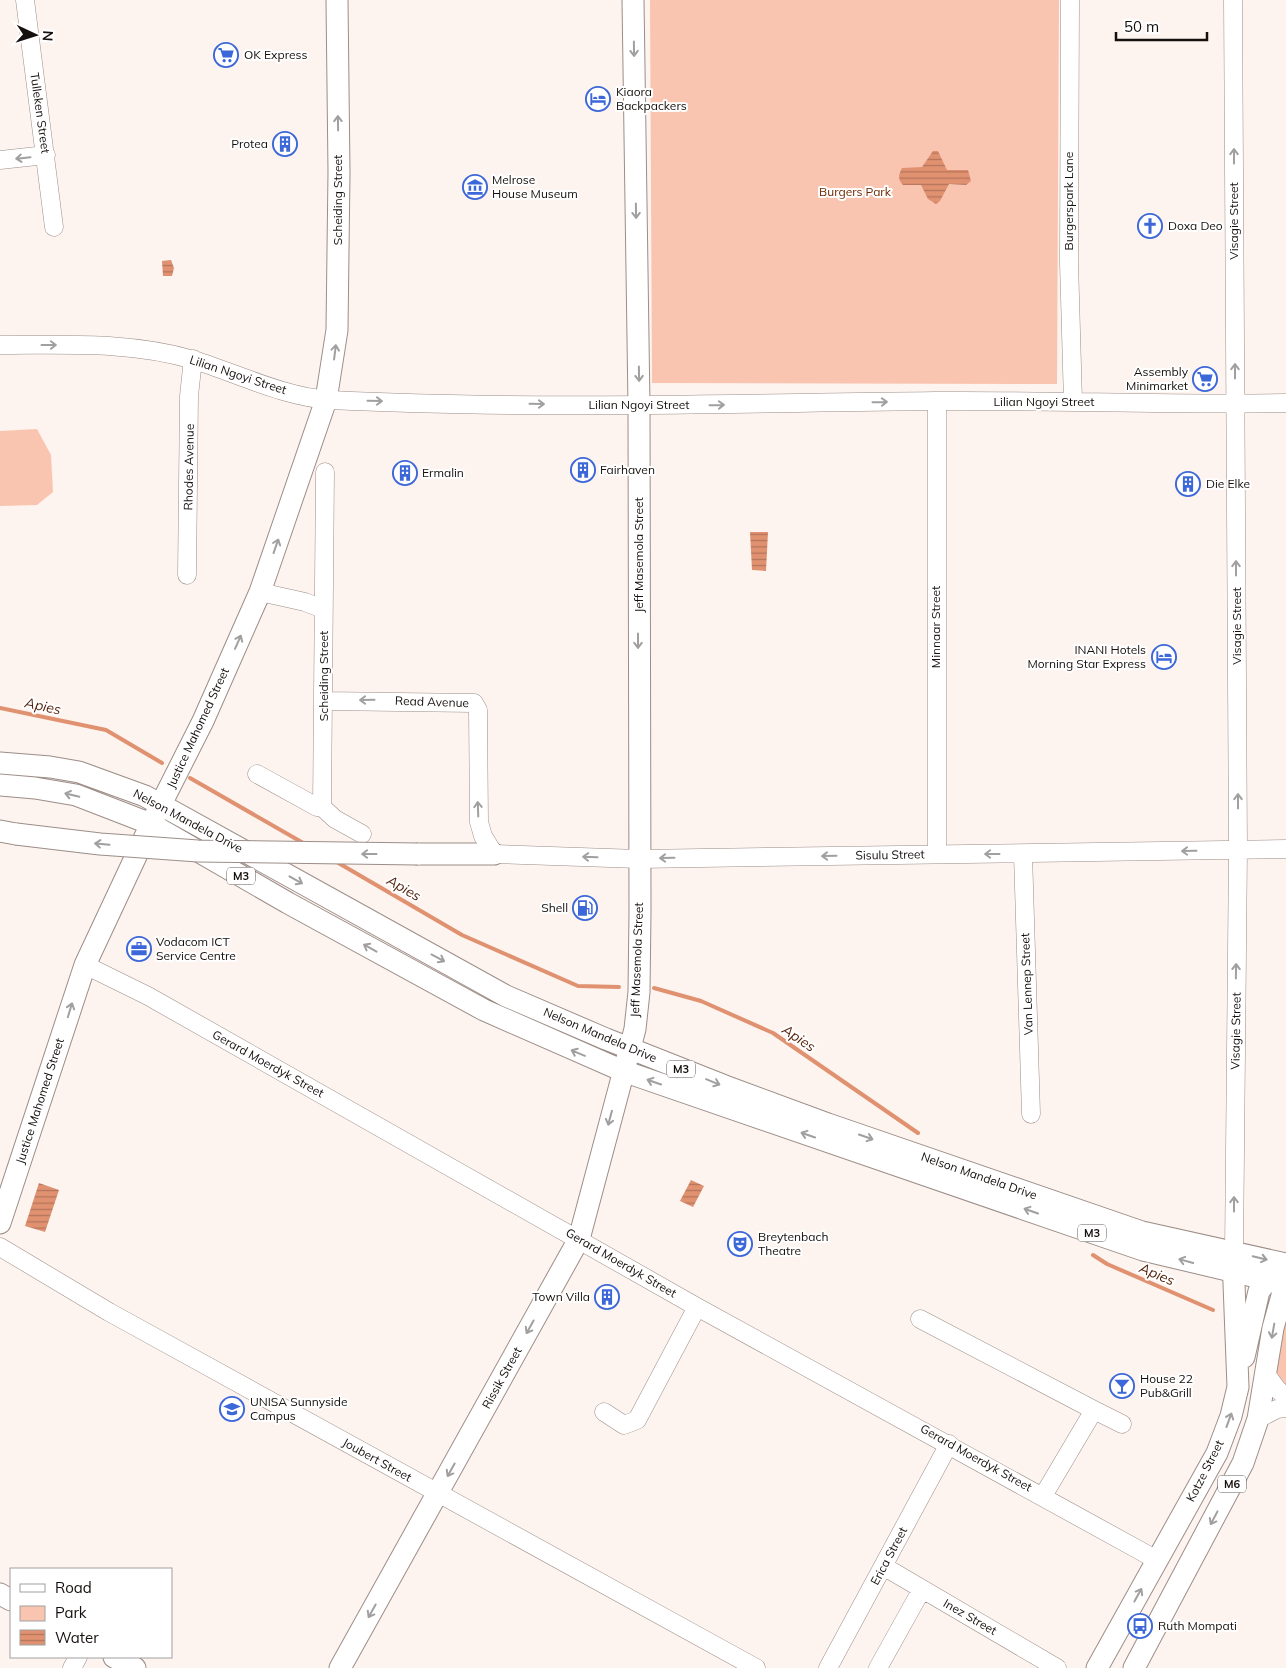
<svg xmlns="http://www.w3.org/2000/svg" width="1286" height="1668" font-family="Mulish,sans-serif">
<defs>
<pattern id="water-rules" width="6" height="5" patternUnits="userSpaceOnUse" patternTransform="scale(1.25)"><rect width="6" height="5" fill="#e09170"/><path d="M0 2.5h6" fill="none" stroke="#b4755a"/></pattern>
</defs>
<rect width="100%" height="100%" fill="#fdf3ef"/>
<!-- green -->
<path fill="#fac5b0" d="M650,0H1059L1057,384L652,383Z
M37,429L51,455L53,492L37,505L0,506V431Z
M1286,1304V1388L1274,1380Z"/>
<!-- water -->
<path fill="url(#water-rules)" d="M933,151H938L947,170H968L971,181L966,185L949,184L940,201L936,204L928,199L921,185H903C898,180 898,175 902,168L922,167Z
M171,260L174,268L172,276H163L162,261Z
M750,532H768L766,571L752,570Z
M691,1180L704,1186L693,1207L680,1201Z
M39,1183L59,1190L45,1232L25,1226Z"/>
<g fill="none" stroke-linecap="round" stroke-linejoin="round">
<!-- stream -->
<path stroke="#e09170" stroke-width="4" d="M0,708L106,730L162,763
M190,778L305,844
M335,861L462,935L578,986L619,987
M654,988L701,1001L773,1033L918,1133
M1093,1255L1107,1264L1213,1310"/>
<defs>
<path id="minor" d="M25,0L54,227
M1070,0L1069,262L1073,402
M1233,0L1238,850L1234,1252
M0,160L46,155
M0,345C64,345 131,341 194,360C236,373 286,398 331,400C532,410 734,403 935,401C1052,400 1169,405 1286,403
M187,575L189,396L193,359
M260,592L305,602L323,609
M324,701L474,703L478,710L479,822L483,836L494,854L639,859L1286,849
M257,774L317,807H322L335,819L362,834
M322,807L325,472
M937,854V401
M1023,854L1031,1114
M85,965L148,996L697,1307L1157,1560
M0,1247L109,1312L756,1668
M920,1319L1094,1410L1043,1496
M1266,1374L1277,1389L1286,1397
M1094,1410L1122,1424
M604,1412L624,1425L637,1420L697,1307
M1258,1419L1277,1409L1286,1408
M883,1566L1057,1668
M72,1668L78,1657
M828,1668L949,1444
M878,1668L922,1589"/>
<path id="major" d="M0,763L50,767L79,772L145,796L506,996L606,1039L725,1086L828,1124L1142,1232L1286,1264
M0,785L35,788L76,795L151,824L288,903L484,1010L623,1071L1143,1250L1286,1284
M0,831L16,834
M418,854H494
M0,1223L85,965L151,824L203,721L260,592L326,400L337,330L339,172L337,0
M1244,1357L1259,1291L1268,1280L1278,1274
M0,1594L11,1600
M114,1657L135,1668
M340,1668L579,1239L635,1029L639,992L640,912L639,406L633,0
M1097,1668L1217,1453L1231,1416L1238,1387L1233,1258
M1134,1668L1243,1463L1258,1419L1273,1328L1286,1281"/>
</defs>
<!-- minor casing -->
<use href="#minor" stroke="#9c8d87" stroke-width="19"/>
<!-- major casing -->
<use href="#major" stroke="#9c8d87" stroke-width="23"/>
<!-- minor -->
<use href="#minor" stroke="#fff" stroke-width="18"/>
<!-- major -->
<use href="#major" stroke="#fff" stroke-width="21"/>
<defs>
<path id="major-bridge" d="M16,834L100,844L198,851L418,854"/>
</defs>
<!-- major-bridge casing -->
<use href="#major-bridge" stroke="#9c8d87" stroke-width="23" stroke-linecap="butt"/>
<!-- major-bridge -->
<use href="#major-bridge" stroke="#fff" stroke-width="21"/>
</g>
<!-- one-way arrows -->
<defs><path id="oneway-shaft" d="M-6 0H5M1.5-3L5.5 0L1.5 3" fill="none" stroke-width="1.6" stroke-linecap="round" stroke-linejoin="round" transform="scale(1.25)"/></defs>
<g stroke="#a19f9f">
<use href="#oneway-shaft" transform="translate(634 49) rotate(89)"/>
<use href="#oneway-shaft" transform="translate(338 123) rotate(-91)"/>
<use href="#oneway-shaft" transform="translate(1234 156) rotate(-90)"/>
<use href="#oneway-shaft" transform="translate(23 158) rotate(174)"/>
<use href="#oneway-shaft" transform="translate(636 211) rotate(89)"/>
<use href="#oneway-shaft" transform="translate(49 345)"/>
<use href="#oneway-shaft" transform="translate(335 352) rotate(-83)"/>
<use href="#oneway-shaft" transform="translate(1235 371) rotate(-90)"/>
<use href="#oneway-shaft" transform="translate(639 374) rotate(89)"/>
<use href="#oneway-shaft" transform="translate(375 401) rotate(1)"/>
<use href="#oneway-shaft" transform="translate(880 402) rotate(-1)"/>
<use href="#oneway-shaft" transform="translate(537 404) rotate(1)"/>
<use href="#oneway-shaft" transform="translate(717 405) rotate(-1)"/>
<use href="#oneway-shaft" transform="translate(276 546) rotate(-71)"/>
<use href="#oneway-shaft" transform="translate(1236 568) rotate(-90)"/>
<use href="#oneway-shaft" transform="translate(638 641) rotate(90)"/>
<use href="#oneway-shaft" transform="translate(238 642) rotate(-66)"/>
<use href="#oneway-shaft" transform="translate(367 700) rotate(179)"/>
<use href="#oneway-shaft" transform="translate(72 795) rotate(-167)"/>
<use href="#oneway-shaft" transform="translate(1238 801) rotate(-90)"/>
<use href="#oneway-shaft" transform="translate(478 809) rotate(-92)"/>
<use href="#oneway-shaft" transform="translate(102 844) rotate(-175)"/>
<use href="#oneway-shaft" transform="translate(1189 851) rotate(179)"/>
<use href="#oneway-shaft" transform="translate(369 854) rotate(-180)"/>
<use href="#oneway-shaft" transform="translate(992 854) rotate(-180)"/>
<use href="#oneway-shaft" transform="translate(829 856) rotate(179)"/>
<use href="#oneway-shaft" transform="translate(590 857) rotate(-178)"/>
<use href="#oneway-shaft" transform="translate(667 858) rotate(179)"/>
<use href="#oneway-shaft" transform="translate(296 880) rotate(29)"/>
<use href="#oneway-shaft" transform="translate(370 948) rotate(-151)"/>
<use href="#oneway-shaft" transform="translate(438 958) rotate(28)"/>
<use href="#oneway-shaft" transform="translate(1236 971) rotate(-89)"/>
<use href="#oneway-shaft" transform="translate(70 1010) rotate(-73)"/>
<use href="#oneway-shaft" transform="translate(578 1053) rotate(-157)"/>
<use href="#oneway-shaft" transform="translate(654 1082) rotate(-161)"/>
<use href="#oneway-shaft" transform="translate(713 1082) rotate(22)"/>
<use href="#oneway-shaft" transform="translate(610 1118) rotate(105)"/>
<use href="#oneway-shaft" transform="translate(808 1135) rotate(-161)"/>
<use href="#oneway-shaft" transform="translate(866 1137) rotate(19)"/>
<use href="#oneway-shaft" transform="translate(1234 1204) rotate(-90)"/>
<use href="#oneway-shaft" transform="translate(1031 1211) rotate(-161)"/>
<use href="#oneway-shaft" transform="translate(1260 1258) rotate(13)"/>
<use href="#oneway-shaft" transform="translate(1186 1261) rotate(-165)"/>
<use href="#oneway-shaft" transform="translate(530 1327) rotate(119)"/>
<use href="#oneway-shaft" transform="translate(1273 1331) rotate(100)"/>
<use href="#oneway-shaft" transform="translate(1229 1420) rotate(-70)"/>
<use href="#oneway-shaft" transform="translate(451 1470) rotate(119)"/>
<use href="#oneway-shaft" transform="translate(1214 1518) rotate(118)"/>
<use href="#oneway-shaft" transform="translate(1138 1595) rotate(-61)"/>
<use href="#oneway-shaft" transform="translate(372 1611) rotate(119)"/>
</g>
<!-- icons -->
<defs>
<symbol id="supermarket-ring" viewBox="-11 -11 22 22"><circle r="9.5" fill="#fff" stroke="#3c67d8" stroke-width="1.5"/><path d="M-6-5.5h2.5l.6 2H6L4.5 2H-2.5L-4.4-4H-6ZM-1.5 3.2a1.3 1.3 0 1 0 .1 0ZM3 3.2a1.3 1.3 0 1 0 .1 0Z" fill="#3c67d8"/></symbol>
<symbol id="hotel-ring" viewBox="-11 -11 22 22"><circle r="9.5" fill="#fff" stroke="#3c67d8" stroke-width="1.5"/><path d="M-6-4.5h1.5V1H6V5H4.5V3h-9V5H-6ZM-4 0a1.8 1.8 0 1 1 3.6 0ZM.5 0V-2.5h3Q6-2.5 6 0Z" fill="#3c67d8"/></symbol>
<symbol id="building-ring" viewBox="-11 -11 22 22"><circle r="9.5" fill="#fff" stroke="#3c67d8" stroke-width="1.5"/><path d="M-4-6H4V6H1V3H-1V6H-4ZM-2.5-4.3h1.7v1.8h-1.7ZM.8-4.3h1.7v1.8H.8ZM-2.5-1h1.7V.8h-1.7ZM.8-1h1.7V.8H.8Z" fill="#3c67d8"/></symbol>
<symbol id="museum-ring" viewBox="-11 -11 22 22"><circle r="9.5" fill="#fff" stroke="#3c67d8" stroke-width="1.5"/><path d="M0-6L6-3V-2H-6V-3ZM-5-1h2V3h-2ZM-1-1h2V3h-2ZM3-1h2V3H3ZM-6 4H6V6H-6Z" fill="#3c67d8"/></symbol>
<symbol id="church-ring" viewBox="-11 -11 22 22"><circle r="9.5" fill="#fff" stroke="#3c67d8" stroke-width="1.5"/><path d="M-1.2-6h2.4v3.5h3.3v2.4h-3.3V6h-2.4V-.1h-3.3v-2.4h3.3Z" fill="#3c67d8"/></symbol>
<symbol id="fuel-ring" viewBox="-11 -11 22 22"><circle r="9.5" fill="#fff" stroke="#3c67d8" stroke-width="1.5"/><path d="M-5.5-6h7V0h2V4h1.3V-2.5L3-4.5l.8-.8L6-3V5H2.5V1h-1V6h-7ZM-4.2-4.7v3.2H.2V-4.7Z" fill="#3c67d8"/></symbol>
<symbol id="office-ring" viewBox="-11 -11 22 22"><circle r="9.5" fill="#fff" stroke="#3c67d8" stroke-width="1.5"/><path d="M-6-3h4V-5.5h4V-3h4V5H-6ZM-1-4.5V-3h2v-1.5ZM-6 0V1H6V0Z" fill="#3c67d8"/></symbol>
<symbol id="theatre-ring" viewBox="-11 -11 22 22"><circle r="9.5" fill="#fff" stroke="#3c67d8" stroke-width="1.5"/><path d="M-5-5.5Q0-4 5-5.5V0Q5 5 0 6Q-5 5-5 0ZM-3.3-2.5H-1v1.5H-3.3ZM1-2.5H3.3v1.5H1ZM-2.8 1Q0 5.5 2.8 1Z" fill="#3c67d8"/></symbol>
<symbol id="bar-ring" viewBox="-11 -11 22 22"><circle r="9.5" fill="#fff" stroke="#3c67d8" stroke-width="1.5"/><path d="M-6-5H6L.8 .8V4.5H3.5V6h-7V4.5H-.8V.8Z" fill="#3c67d8"/></symbol>
<symbol id="university-ring" viewBox="-11 -11 22 22"><circle r="9.5" fill="#fff" stroke="#3c67d8" stroke-width="1.5"/><path d="M0-5L7-2L0 1L-7-2ZM-4 1L0 2.5L4 1V4Q0 6-4 4Z" fill="#3c67d8"/></symbol>
<symbol id="bus-ring" viewBox="-11 -11 22 22"><circle r="9.5" fill="#fff" stroke="#3c67d8" stroke-width="1.5"/><path d="M-5-6H5V4H4V6H2V4H-2V6H-4V4H-5ZM-3.5-4V0h7V-4ZM-3.5 1.2v1.5H-2V1.2ZM2 1.2v1.5H3.5V1.2Z" fill="#3c67d8"/></symbol>
</defs>
<g fill-rule="evenodd">
<use href="#supermarket-ring" x="212" y="41" width="28" height="28"/>
<use href="#hotel-ring" x="584" y="85" width="28" height="28"/>
<use href="#building-ring" x="271" y="130" width="28" height="28"/>
<use href="#museum-ring" x="461" y="173" width="28" height="28"/>
<use href="#church-ring" x="1136" y="212" width="28" height="28"/>
<use href="#supermarket-ring" x="1191" y="365" width="28" height="28"/>
<use href="#building-ring" x="569" y="456" width="28" height="28"/>
<use href="#building-ring" x="391" y="459" width="28" height="28"/>
<use href="#building-ring" x="1174" y="470" width="28" height="28"/>
<use href="#hotel-ring" x="1150" y="643" width="28" height="28"/>
<use href="#fuel-ring" x="571" y="894" width="28" height="28"/>
<use href="#office-ring" x="125" y="935" width="28" height="28"/>
<use href="#theatre-ring" x="726" y="1230" width="28" height="28"/>
<use href="#building-ring" x="593" y="1283" width="28" height="28"/>
<use href="#bar-ring" x="1108" y="1372" width="28" height="28"/>
<use href="#university-ring" x="218" y="1395" width="28" height="28"/>
<use href="#bus-ring" x="1126" y="1612" width="28" height="28"/>
</g>
<g text-anchor="middle" stroke-width="4" stroke-linejoin="round" paint-order="stroke">
<!-- shield labels -->
<g fill="#fff" stroke="#5b5856" stroke-width="1">
<rect x="227" y="867.5" width="28" height="17" rx="4"/>
<rect x="667" y="1060.5" width="28" height="17" rx="4"/>
<rect x="1078" y="1224.5" width="28" height="17" rx="4"/>
<rect x="1218" y="1475.5" width="28" height="17" rx="4"/>
</g>
<g font-size="11" font-weight="bold" fill="#15100e">
<text x="241" y="880">M3</text>
<text x="681" y="1073">M3</text>
<text x="1092" y="1237">M3</text>
<text x="1232" y="1488">M6</text>
</g>
<!-- poi labels -->
<g font-size="12" fill="#15100e" stroke="#fff" text-anchor="start">
<text x="244" y="59">OK Express</text>
<text x="616" y="96">Kiaora<tspan x="616" dy="14">Backpackers</tspan></text>
<text x="268" y="148" text-anchor="end">Protea</text>
<text x="492" y="184">Melrose<tspan x="492" dy="14">House Museum</tspan></text>
<text x="1168" y="230">Doxa Deo</text>
<text x="1188" y="376" text-anchor="end">Assembly<tspan x="1188" dy="14">Minimarket</tspan></text>
<text x="600" y="474">Fairhaven</text>
<text x="422" y="477">Ermalin</text>
<text x="1206" y="488">Die Elke</text>
<text x="1146" y="654" text-anchor="end">INANI Hotels<tspan x="1146" dy="14">Morning Star Express</tspan></text>
<text x="568" y="912" text-anchor="end">Shell</text>
<text x="156" y="946">Vodacom ICT<tspan x="156" dy="14">Service Centre</tspan></text>
<text x="758" y="1241">Breytenbach<tspan x="758" dy="14">Theatre</tspan></text>
<text x="590" y="1301" text-anchor="end">Town Villa</text>
<text x="1140" y="1383">House 22<tspan x="1140" dy="14">Pub&amp;Grill</tspan></text>
<text x="250" y="1406">UNISA Sunnyside<tspan x="250" dy="14">Campus</tspan></text>
<text x="1158" y="1630">Ruth Mompati</text>
</g>
<!-- street labels -->
<g font-size="12" fill="#15100e" stroke="#fff">
<text transform="translate(40 113) rotate(82)" y="4">Tulleken Street</text>
<text transform="translate(338 200) rotate(-90)" y="4">Scheiding Street</text>
<text transform="translate(1069 201) rotate(-90)" y="4">Burgerspark Lane</text>
<text transform="translate(1234 221) rotate(-90)" y="4">Visagie Street</text>
<text transform="translate(238 375) rotate(18)" y="4">Lilian Ngoyi Street</text>
<text x="1044" y="406">Lilian Ngoyi Street</text>
<text x="639" y="409">Lilian Ngoyi Street</text>
<text transform="translate(189 467) rotate(-89)" y="4">Rhodes Avenue</text>
<text transform="translate(639 555) rotate(-90)" y="4">Jeff Masemola Street</text>
<text transform="translate(1237 626) rotate(-90)" y="4">Visagie Street</text>
<text transform="translate(936 627) rotate(-90)" y="4">Minnaar Street</text>
<text transform="translate(324 676) rotate(-90)" y="4">Scheiding Street</text>
<text transform="translate(432 702) rotate(2)" y="4">Read Avenue</text>
<text transform="translate(198 728) rotate(-65)" y="4">Justice Mahomed Street</text>
<text transform="translate(188 821) rotate(28)" y="4">Nelson Mandela Drive</text>
<text transform="translate(890 855) rotate(-1)" y="4">Sisulu Street</text>
<text transform="translate(637 960) rotate(-88)" y="4">Jeff Masemola Street</text>
<text transform="translate(1027 984) rotate(-92)" y="4">Van Lennep Street</text>
<text transform="translate(1236 1031) rotate(-89)" y="4">Visagie Street</text>
<text transform="translate(600 1035) rotate(23)" y="4">Nelson Mandela Drive</text>
<text transform="translate(268 1064) rotate(29)" y="4">Gerard Moerdyk Street</text>
<text transform="translate(40 1101) rotate(-72)" y="4">Justice Mahomed Street</text>
<text transform="translate(979 1176) rotate(19)" y="4">Nelson Mandela Drive</text>
<text transform="translate(621 1263) rotate(30)" y="4">Gerard Moerdyk Street</text>
<text transform="translate(502 1378) rotate(-61)" y="4">Rissik Street</text>
<text transform="translate(976 1458) rotate(29)" y="4">Gerard Moerdyk Street</text>
<text transform="translate(377 1460) rotate(29)" y="4">Joubert Street</text>
<text transform="translate(1205 1471) rotate(-63)" y="4">Kotze Street</text>
<text transform="translate(889 1556) rotate(-62)" y="4">Erica Street</text>
<text transform="translate(970 1617) rotate(30)" y="4">Inez Street</text>
</g>
<!-- park labels -->
<g font-size="12" fill="#6d2700" stroke="#fff">
<text x="855" y="196">Burgers Park</text>
</g>
<!-- water labels -->
<g font-size="14" font-style="italic" fill="#511f07" stroke="#fff">
<text transform="translate(43 706) rotate(12)" y="5">Apies</text>
<text transform="translate(404 888) rotate(30)" y="5">Apies</text>
<text transform="translate(799 1038) rotate(34)" y="5">Apies</text>
<text transform="translate(1157 1274) rotate(23)" y="5">Apies</text>
</g>
</g>
<!-- legend -->
<rect x="10" y="1568" width="162" height="90" fill="#ffffff" stroke="#a19f9f"/>
<rect x="20" y="1584" width="25" height="8" fill="#ffffff" stroke="#a19f9f"/>
<text x="55" y="1593" font-size="15" fill="#15100e">Road</text>
<rect x="20" y="1606" width="25" height="15" fill="#fac5b0" stroke="#a19f9f"/>
<text x="55" y="1618" font-size="15" fill="#15100e">Park</text>
<rect x="20" y="1630" width="25" height="15" fill="url(#water-rules)" stroke="#a19f9f"/>
<text x="55" y="1643" font-size="15" fill="#15100e">Water</text>
<!-- north arrow -->
<g transform="translate(35 35) rotate(94)" stroke="#ffffff" stroke-width="4" paint-order="stroke">
<path d="M0-4L9 19L0 12L-9 19Z" fill="#15100e"/>
<text y="-8" font-size="14" font-weight="bold" text-anchor="middle" fill="#15100e">N</text>
</g>
<!-- scale -->
<path d="M1116 32v8h91v-8" fill="none" stroke="#15100e" stroke-width="2.5"/>
<text x="1124" y="32" font-size="15" fill="#15100e" stroke="#ffffff" stroke-width="4" paint-order="stroke">50 m</text>
</svg>
